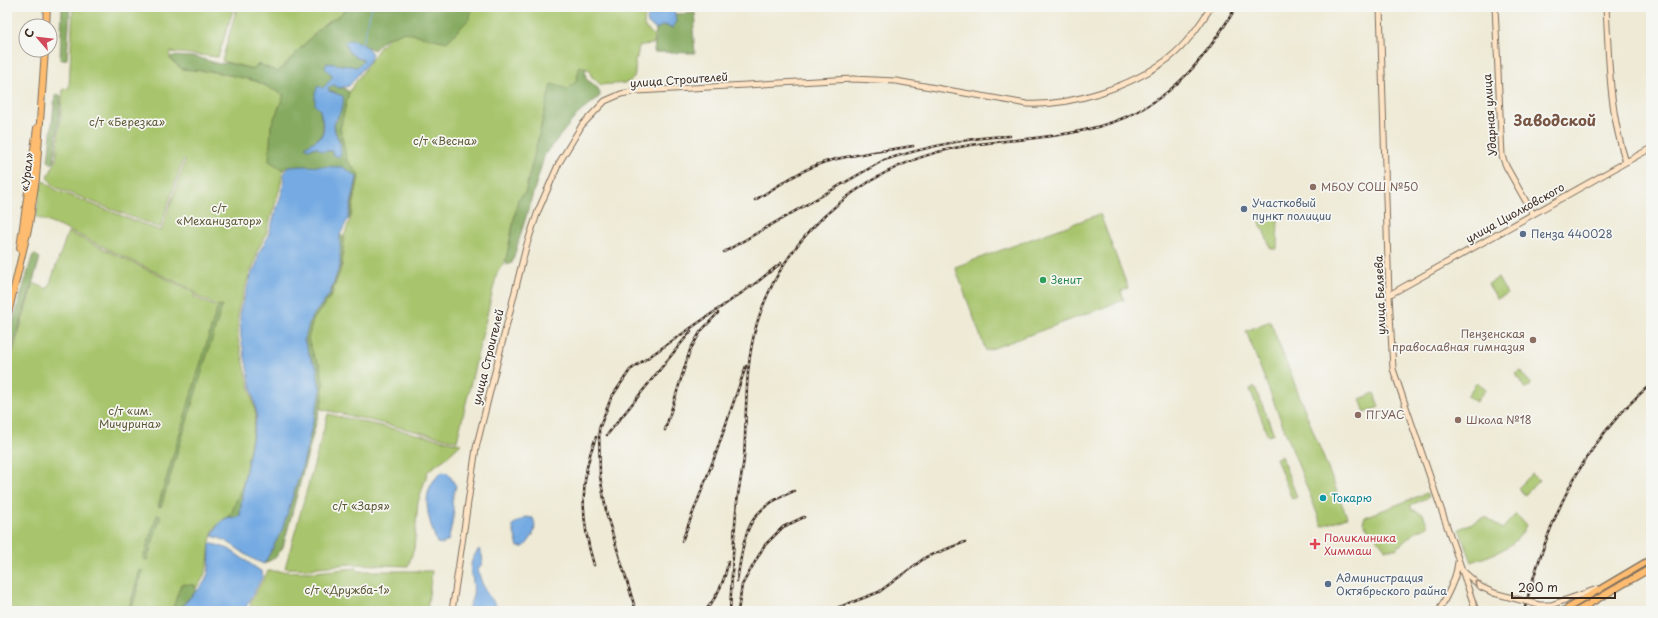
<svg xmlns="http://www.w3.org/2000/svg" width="1658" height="618" font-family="'Playpen Sans',sans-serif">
<rect width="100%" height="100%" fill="#f6f6f2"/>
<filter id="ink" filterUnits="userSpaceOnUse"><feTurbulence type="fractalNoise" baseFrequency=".025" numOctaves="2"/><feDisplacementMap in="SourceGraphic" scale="8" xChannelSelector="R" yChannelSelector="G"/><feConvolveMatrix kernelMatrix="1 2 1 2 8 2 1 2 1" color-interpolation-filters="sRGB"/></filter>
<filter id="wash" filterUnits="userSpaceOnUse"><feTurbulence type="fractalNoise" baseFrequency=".012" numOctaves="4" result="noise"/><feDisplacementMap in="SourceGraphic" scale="16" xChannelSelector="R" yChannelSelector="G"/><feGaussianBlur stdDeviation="0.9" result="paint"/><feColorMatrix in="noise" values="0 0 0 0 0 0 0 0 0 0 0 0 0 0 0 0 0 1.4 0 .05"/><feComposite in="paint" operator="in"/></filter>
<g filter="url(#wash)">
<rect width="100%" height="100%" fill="#eeead6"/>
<!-- green -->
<path fill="#a8c56d" stroke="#727846" d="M73,7H234L218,57L170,52V59L182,69L216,72L256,81L284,95L271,126L270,161L283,170L280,188L265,237L257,251L255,262L250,273L238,310V338L256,415L238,512C197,528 217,549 203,578C197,590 183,601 174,611H7V359L12,356L33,283L48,289L68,232L194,292V297L214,306L215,304L196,296L195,291L70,231L36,217L40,187L44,181L56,190L161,231L185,161L183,160L160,228L57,188L47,178L56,161L63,89L69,88Z
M237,7H347L340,15L321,27L278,72L259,64L253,69L222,61Z
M418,7H645L644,27L654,35L653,44L639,46L637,58H635C635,63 636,72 634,77C630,86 610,83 601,85L591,76L590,70L580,67L576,81L568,90L525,193L518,199L506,260L497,273L457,441L321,409L323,383L320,365L314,357L308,339L313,320L331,296L342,265L344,236L351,217L359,175L347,160L340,128L349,92L380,47Z
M1100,214L1128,288L1121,291L1124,300L986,351L955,267Z
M1262,218L1278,219L1277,249H1271L1259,220Z
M1498,278L1507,294L1497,299L1488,284Z
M1270,321L1347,517L1322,526L1246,331Z
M1521,371L1531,385L1525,389L1516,374Z
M1477,382L1486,389L1476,402L1467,396Z
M1255,387L1274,434L1268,436L1250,389Z
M1374,393L1379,407L1365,413L1360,399Z
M328,414L461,444L446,458L428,471L418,502L414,549L408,566L352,564L318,567L312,569L285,568Z
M1281,456L1297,497L1292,499L1276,458Z
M1532,474L1539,480L1525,495L1518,488Z
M1427,493L1429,497L1411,505V509L1423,514L1428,526L1415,532L1396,549H1385C1378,539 1369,532 1363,522L1365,517Z
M1516,514L1526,525C1517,548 1493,554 1472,562L1459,529L1483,518H1488L1502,529Z
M357,568V571H432L427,611H250L251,601L268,571L314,572Z"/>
<!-- forest -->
<path fill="#86aa60" stroke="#606a3f" d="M62,7H70L67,59L60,60Z
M347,7H472L470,18L447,42L403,32L385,39L374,50L355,41L347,47L348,51L357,58L364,60L357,67L327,63L325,68L332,75V78L323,89L315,93L318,108L320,110C323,134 328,132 306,147C316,147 321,150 332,151L340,140L336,135L334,124L338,120L336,92L329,91L328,87L334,85L339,88H344L349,92L340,129L347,160L359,175L351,217L348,220L354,194L343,167H288L283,170L269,161L271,126L284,95L256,81L216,72L182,69L170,59L172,56L197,57L219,64L227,63L253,69L259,64L278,72L321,27L340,15Z
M695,13L696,22L693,29L695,53L654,52L656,29L663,25L672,28L676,21L675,14Z
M580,66L585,68L586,79C593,84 600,87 600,96L577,115L545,154L512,263L507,265L506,260L518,199L525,193L551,84L568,89L576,81Z
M58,94L61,96L54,162L52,164L48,161L55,96Z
M340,235L344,236L342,265L331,296L313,320L308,339L314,357L320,365L323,383V397L283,547L276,557L264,564L282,530L303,464L317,404C325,389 316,382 317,367C305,351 300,335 312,317C317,309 324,303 329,295C339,276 340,256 340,235Z
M34,254L40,258L11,354L7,355V343L32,257Z
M218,305L222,306L161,507L158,506Z
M244,480L240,515L236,518L232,517L226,518L232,512Z
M157,515L161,516L147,560L143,559Z
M140,570L143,571L131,611H128Z
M181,584L195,585L196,591L184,603L181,611H172Z"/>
<!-- water -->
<path fill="#75aae2" stroke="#586a80" d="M648,7L674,8L676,21L672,28L664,25L656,29L648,24L647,18L650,14Z
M349,40C359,41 367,45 372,54L370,60L349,86L339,88L334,85L328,87L329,91L343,96C345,111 334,119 334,126C335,139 344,142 340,157L333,155L332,151H322L316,147L309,149L305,147L321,137L324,129L320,110L315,105V93L318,86L323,88L332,78V75L325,68L327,63L357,67L364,60L357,58L348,51L345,42Z
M303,166L343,167L357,177L348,219L340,235V265L329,295L311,318L304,340L311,359L317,367C316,382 325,389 317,405L303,464L282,530L264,564C245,558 232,540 212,536C216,527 224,514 236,518L240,515L244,480L257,415L241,338L240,310L252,273L257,263L259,252L267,239L283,189L284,174L288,167Z
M442,472L448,473L456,486L452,501L454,515L448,541L442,544L437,543C428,518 418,491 442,472Z
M526,517L533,518C538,530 532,538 524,547H518L512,525Z
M210,543L229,549L262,572L263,576L244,611H181C186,598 198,592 205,581C211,569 209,556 210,543Z
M479,549C484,557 484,562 478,570C480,578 483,587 488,595C492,600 497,604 498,611L468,610C469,605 472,600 473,595C476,574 463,568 479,549Z"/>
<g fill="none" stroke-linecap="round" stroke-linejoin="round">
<!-- stream -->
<path stroke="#75aae2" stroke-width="1" d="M362,44L372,7"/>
</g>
</g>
<g filter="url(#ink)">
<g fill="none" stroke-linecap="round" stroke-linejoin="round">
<defs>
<path id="secondary" d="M1380,7L1389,295L1393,369L1476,611
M1495,7L1502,156L1506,166L1533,214
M1606,7C1609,59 1609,112 1626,162
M1389,295L1651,148
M1462,570L1481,587L1494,593
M1539,605H1551L1597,589
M452,611L476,448L526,247L538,211L559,163L582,125L605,101L621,94L637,91L853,79L896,81L1027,104C1072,106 1132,86 1168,59C1186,45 1199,26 1211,7
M1439,611C1447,595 1456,580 1458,562"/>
<path id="primary" d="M1563,611L1651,559
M1577,611L1651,568"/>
<path id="highway" d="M46,26L47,7
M20,248L37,128
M7,318L29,225L36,179L45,50"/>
</defs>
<!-- secondary casing -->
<use href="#secondary" stroke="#7a6d5e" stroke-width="7"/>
<!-- primary casing -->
<use href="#primary" stroke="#7a6d5e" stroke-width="8"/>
<!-- highway casing -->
<use href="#highway" stroke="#7a6d5e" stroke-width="8"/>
<!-- secondary -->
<use href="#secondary" stroke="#fee4c5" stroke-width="5"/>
<!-- primary -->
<use href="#primary" stroke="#fdbc6f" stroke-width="5.5"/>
<!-- highway -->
<use href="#highway" stroke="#fdbc6f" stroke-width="6"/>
<defs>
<path id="rail" d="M755,200C777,187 800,170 825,162C854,154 884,151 913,146
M724,252L884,160C924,148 967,137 1010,136
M665,430L690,350L701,331L718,313
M607,435L691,331
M682,541L715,456L746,366
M594,565C581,523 579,479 596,437
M737,581C745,535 744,510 794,491
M636,611L607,516L600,476L599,429L611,398L630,370L756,283L781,263
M705,611C717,597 725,581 728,562
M730,611C732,578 733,545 736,512C737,494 742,476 744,458C747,413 744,367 757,323C786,228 874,159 971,145C1023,138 1077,138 1126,117C1178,94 1208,54 1236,7
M738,611L742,585L764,546L783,527L804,517
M829,611L879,592L926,557L965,542
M1524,611C1548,521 1579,446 1651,384"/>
</defs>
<!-- rail casing -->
<use href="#rail" stroke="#3b2a1e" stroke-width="2.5"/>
<!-- rail -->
<use href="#rail" stroke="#f6f6f2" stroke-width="1" stroke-dasharray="3" stroke-linecap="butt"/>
<defs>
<path id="secondary-bridge" d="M1494,593L1539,605"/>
</defs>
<!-- secondary-bridge casing -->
<use href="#secondary-bridge" stroke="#7a6d5e" stroke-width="7" stroke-linecap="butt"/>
<!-- secondary-bridge -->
<use href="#secondary-bridge" stroke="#fee4c5" stroke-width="5"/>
</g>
<!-- one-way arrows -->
<defs><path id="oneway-chevron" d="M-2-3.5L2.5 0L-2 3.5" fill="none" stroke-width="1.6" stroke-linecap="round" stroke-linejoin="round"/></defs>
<use stroke="#9c8772" href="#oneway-chevron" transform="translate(1477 583) rotate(-137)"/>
</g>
<!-- markers -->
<g fill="#8d6e63" stroke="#f6f6f2" stroke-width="1.5">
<circle cx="1313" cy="187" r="4"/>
<circle cx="1533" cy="340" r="4"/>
<circle cx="1358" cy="415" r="4"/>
<circle cx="1458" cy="420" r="4"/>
</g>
<g fill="#5c6f8a" stroke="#f6f6f2" stroke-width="1.5">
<circle cx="1244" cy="209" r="4"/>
<circle cx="1523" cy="234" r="4"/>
<circle cx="1328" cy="584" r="4"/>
</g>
<circle fill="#2e9e5b" stroke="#f6f6f2" stroke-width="1.5" cx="1043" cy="280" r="4"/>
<circle fill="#0f9aa8" stroke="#f6f6f2" stroke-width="1.5" cx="1323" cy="498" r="4"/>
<path fill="#e0444e" stroke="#f6f6f2" stroke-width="1.5" d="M1313 538h4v4h4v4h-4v4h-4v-4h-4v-4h4z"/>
<g text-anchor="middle" stroke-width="3.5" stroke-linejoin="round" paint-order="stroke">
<!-- street labels -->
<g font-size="11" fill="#3b2a1e" stroke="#f6f6f2">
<text transform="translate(679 80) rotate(-4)" y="4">улица Строителей</text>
<text transform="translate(1490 115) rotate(-94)" y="4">Ударная улица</text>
<text transform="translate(27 172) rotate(-83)" y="4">«Урал»</text>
<text transform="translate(1515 213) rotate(-29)" y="4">улица Циолковского</text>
<text transform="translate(1380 295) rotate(-92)" y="4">улица Беляева</text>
<text transform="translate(488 357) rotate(-76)" y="4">улица Строителей</text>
</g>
<!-- park labels -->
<g font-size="11" fill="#5c5836" stroke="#f6f6f2">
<text x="127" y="126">с/т «Березка»</text>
<text x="445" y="145">с/т «Весна»</text>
<text x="219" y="212">с/т<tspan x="219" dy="13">«Механизатор»</tspan></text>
<text x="130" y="415">с/т «им.<tspan x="130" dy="13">Мичурина»</tspan></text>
<text x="361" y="510">с/т «Заря»</text>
<text x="347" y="594">с/т «Дружба-1»</text>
</g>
<!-- education labels -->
<g font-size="11" fill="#785e54" stroke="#f6f6f2" text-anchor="start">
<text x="1321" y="191">МБОУ СОШ №50</text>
<text x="1525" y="338" text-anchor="end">Пензенская<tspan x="1525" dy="13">православная гимназия</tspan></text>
<text x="1366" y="419">ПГУАС</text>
<text x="1466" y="424">Школа №18</text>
</g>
<!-- service labels -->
<g font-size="11" fill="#4e5e75" stroke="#f6f6f2" text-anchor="start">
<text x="1252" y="207">Участковый<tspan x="1252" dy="13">пункт полиции</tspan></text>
<text x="1531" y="238">Пенза 440028</text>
<text x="1336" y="582">Администрация<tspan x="1336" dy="13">Октябрьского райна</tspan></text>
</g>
<!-- leisure labels -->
<g font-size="11" fill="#27864d" stroke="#f6f6f2" text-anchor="start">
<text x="1051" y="284">Зенит</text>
</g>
<!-- culture labels -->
<g font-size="11" fill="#0d838f" stroke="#f6f6f2" text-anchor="start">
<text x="1331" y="502">Токарю</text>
</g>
<!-- health labels -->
<g font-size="11" fill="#be3a42" stroke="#f6f6f2" text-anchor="start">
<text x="1324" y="542">Поликлиника<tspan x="1324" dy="13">Химмаш</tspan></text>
</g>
<!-- district labels -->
<g font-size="15" font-weight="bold" fill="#795543" stroke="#f6f6f2">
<text x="1555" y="126">Заводской</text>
</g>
</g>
<!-- margin -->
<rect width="1658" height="618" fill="none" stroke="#f6f6f2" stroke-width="24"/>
<!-- north arrow -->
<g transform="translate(38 38) rotate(298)"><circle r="19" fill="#f6f6f2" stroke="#aba49d"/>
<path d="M0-3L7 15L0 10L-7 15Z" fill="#d1495b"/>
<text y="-6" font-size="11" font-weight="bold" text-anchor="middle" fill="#3b2a1e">С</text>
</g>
<!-- scale -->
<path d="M1512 592v6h103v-6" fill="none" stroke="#3b2a1e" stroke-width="2"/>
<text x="1518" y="592" font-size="12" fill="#3b2a1e" stroke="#f6f6f2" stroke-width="3" paint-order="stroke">200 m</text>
</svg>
